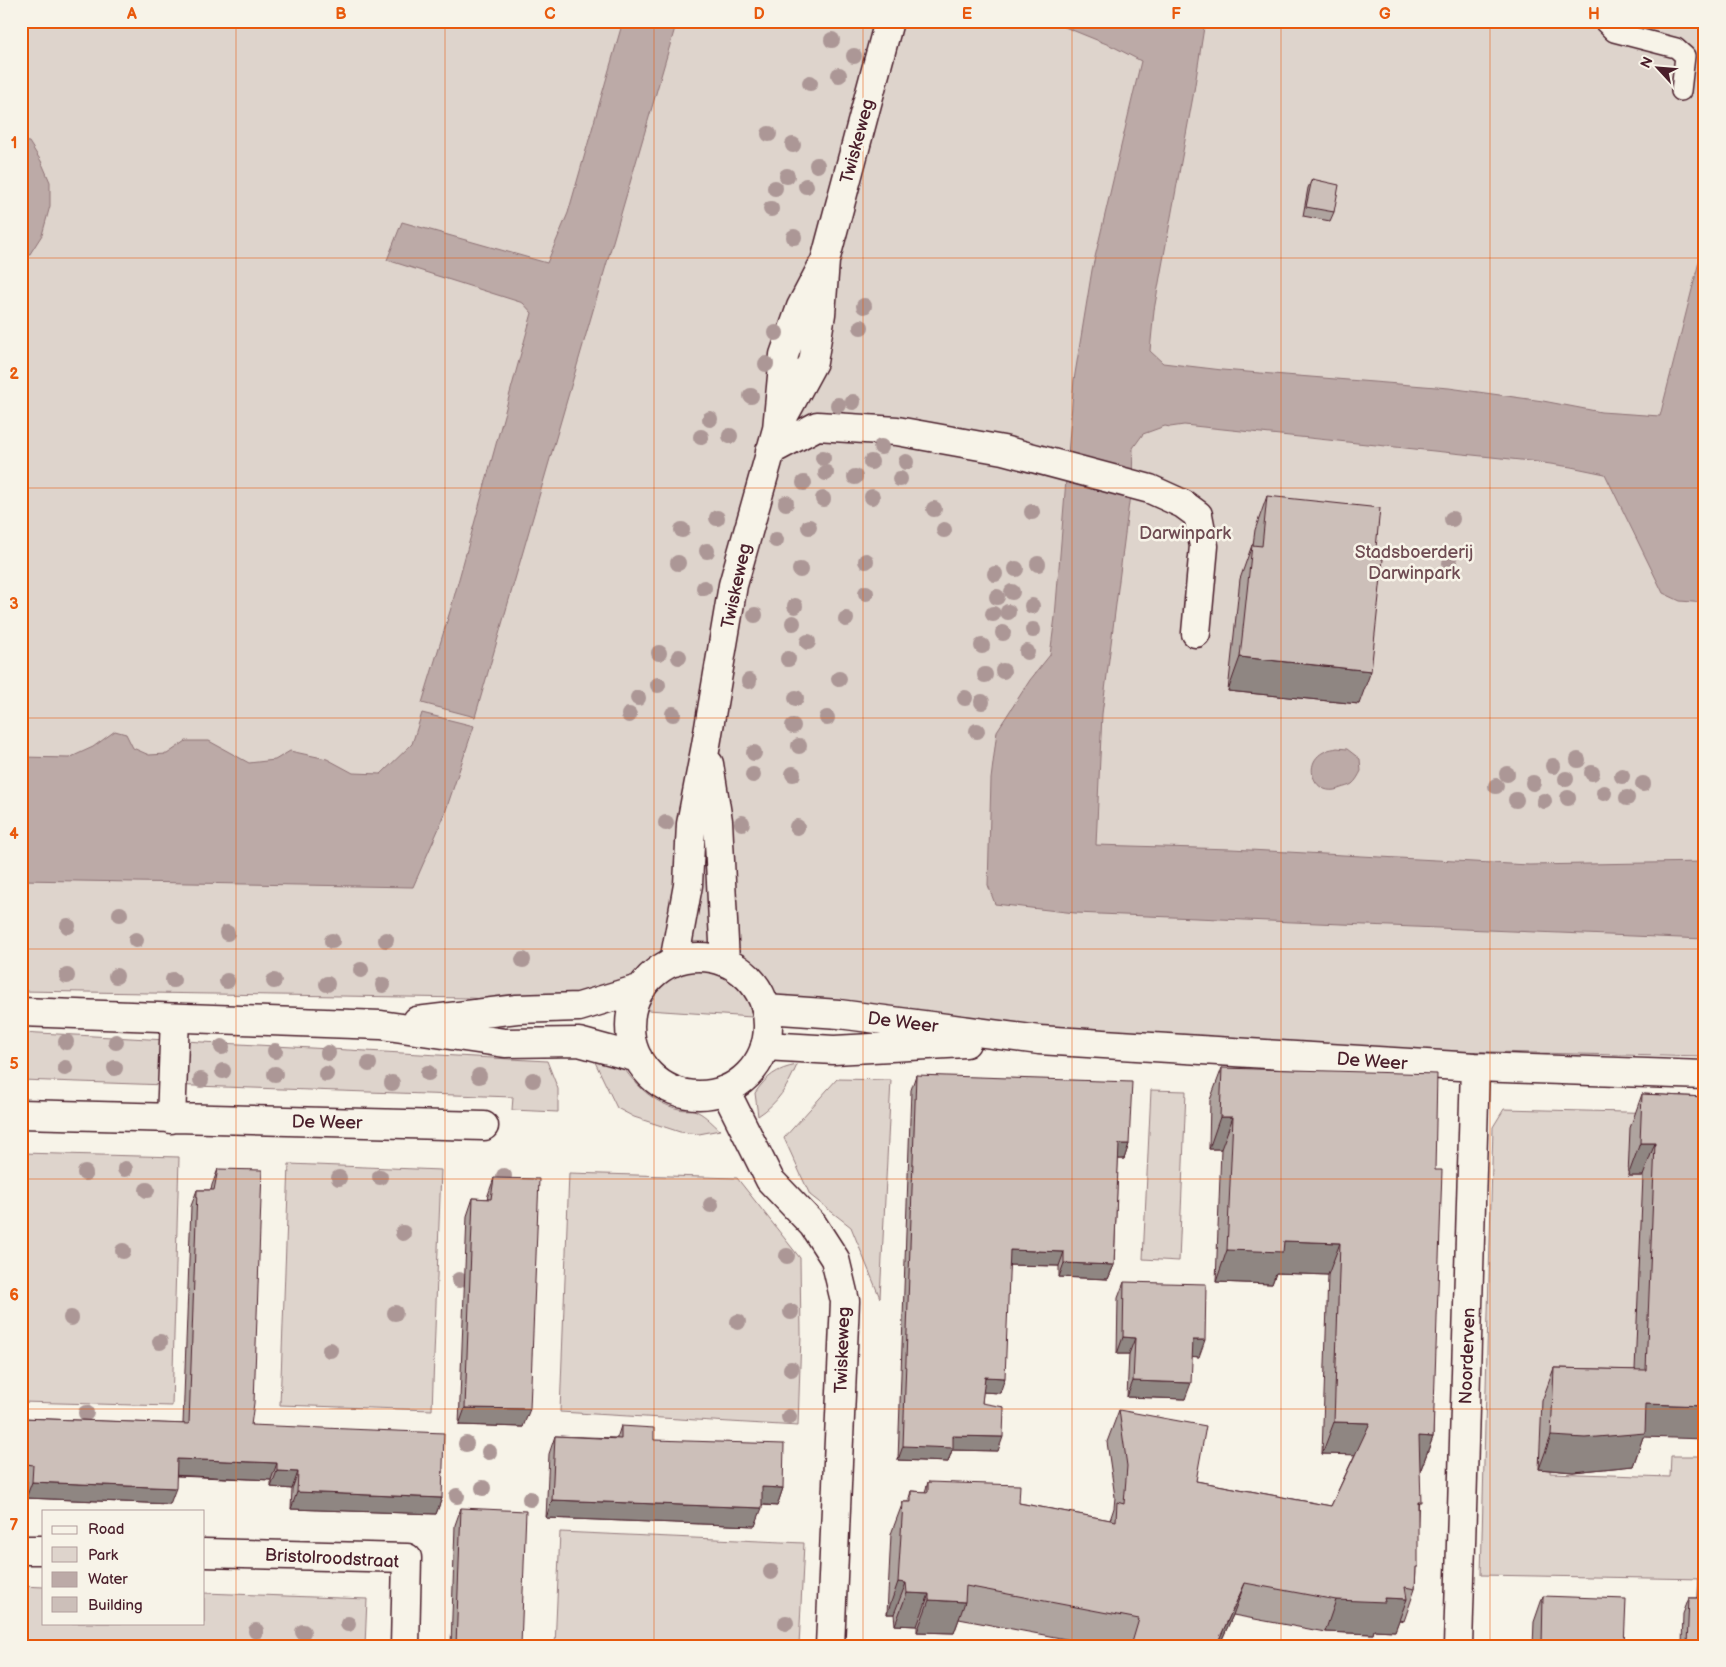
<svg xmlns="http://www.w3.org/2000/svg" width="1726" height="1667" font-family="'Balsamiq Sans',sans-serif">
<rect width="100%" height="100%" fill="#f7f3e8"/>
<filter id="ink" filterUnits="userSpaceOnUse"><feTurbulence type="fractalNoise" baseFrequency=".02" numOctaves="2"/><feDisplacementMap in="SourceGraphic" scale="10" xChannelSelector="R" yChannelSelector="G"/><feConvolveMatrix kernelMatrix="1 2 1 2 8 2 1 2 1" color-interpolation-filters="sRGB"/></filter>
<g filter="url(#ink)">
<!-- green -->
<path fill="#ded4cc" stroke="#947a7c" d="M21,21H1705V1057L1154,1044L469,998L21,991Z
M21,1032L547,1061L558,1089V1112L512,1110L513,1097L21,1080Z
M594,1060L621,1064C635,1085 653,1103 679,1109C685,1111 693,1108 698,1112C706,1116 713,1124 720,1130L699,1134L680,1132L634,1117L617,1108Z
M797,1065C788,1086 778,1103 758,1116L755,1093C767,1076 776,1069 797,1065Z
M837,1079L891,1080L880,1298L851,1227L810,1195L784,1138Z
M1151,1090L1186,1091L1179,1261L1143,1259Z
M1504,1109L1705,1114L1634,1425L1552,1422L1550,1473L1670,1477L1671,1456H1705V1579L1481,1575L1493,1127Z
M21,1153L179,1157L172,1406L21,1402Z
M289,1164L441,1170L432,1410L280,1405Z
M569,1173L737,1178L800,1258L801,1335L798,1426L560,1412Z
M560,1532L804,1543L799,1646H555Z
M21,1586L44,1587V1623H204V1593L367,1599L365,1646H21Z"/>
<!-- water -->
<path fill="#bcaaa7" stroke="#8e7275" d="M623,21H677L475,717L422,703L451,608L532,313L523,303L387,260L402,222L547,263L568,213Z
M1050,21H1205L1194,91L1154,310L1150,351L1163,363L1222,370L1449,388L1543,401L1601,412L1660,416L1705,238V603L1680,601L1663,593L1605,474L1571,467L1530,461L1184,425L1170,427L1165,426L1143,434L1133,448L1132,479L1102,714L1096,845L1231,849L1529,865L1705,862V939L1075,913L995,904L988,885L991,779L997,731L1030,680L1050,655L1055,617L1074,380L1092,270L1141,61L1114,47Z
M21,141L29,142L41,161L50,182V206L42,235L21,268Z
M422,713L474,726L443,819L413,887L21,880V757L69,758L93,747L115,731L126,734L133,748L149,755L167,754L186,741H209L249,763L275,760L290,751L327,759L353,773L381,774L412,744Z
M1337,748L1347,749L1360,759L1361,771C1359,775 1356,781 1352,784C1349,786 1344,787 1341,788C1314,800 1300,761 1326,751C1329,749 1334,749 1337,748Z"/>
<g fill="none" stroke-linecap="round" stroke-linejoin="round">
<defs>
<path id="lane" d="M1603,21L1614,32L1676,48L1685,56L1681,91"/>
<path id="street" d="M766,1009L839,1014L1039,1040L1475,1067L1705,1075
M765,1046L834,1050L966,1043
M725,1090L770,1180L813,1225L835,1259L845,1301L830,1646
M21,1114L484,1126
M171,1119L175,1018
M21,1550H44
M204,1553L407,1558L405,1646
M1458,1646L1475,1067"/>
<path id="secondary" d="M782,419L813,362L821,314L825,261L889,21
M770,451L817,426L897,431L1003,450L1150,489L1183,504L1198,515L1204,546L1196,633
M709,764L718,821L725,962
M630 1026a69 69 0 1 1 138 0a69 69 0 1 1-138 0Z
M674,962L688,885L691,824L706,745L733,585L777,429L784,355L801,307L825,261
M21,1012L381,1025L505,1043L579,1042L638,1058
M417,1021L517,1009L579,1007L642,988"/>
</defs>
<!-- lane casing -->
<use href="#lane" stroke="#4a1f2b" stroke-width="22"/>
<!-- street casing -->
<use href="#street" stroke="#4a1f2b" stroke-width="31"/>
<!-- secondary casing -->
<use href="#secondary" stroke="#4a1f2b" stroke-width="31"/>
<!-- lane -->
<use href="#lane" stroke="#f7f3e8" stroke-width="19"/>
<!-- street -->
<use href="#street" stroke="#f7f3e8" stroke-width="28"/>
<!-- secondary -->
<use href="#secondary" stroke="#f7f3e8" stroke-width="28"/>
</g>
<!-- trees -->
<g fill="#ac9796">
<circle cx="832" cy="40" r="8"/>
<circle cx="854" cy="56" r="8"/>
<circle cx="839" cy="75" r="8"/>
<circle cx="810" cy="83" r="8"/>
<circle cx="769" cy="134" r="8"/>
<circle cx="793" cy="145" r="8"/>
<circle cx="817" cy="165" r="8"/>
<circle cx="787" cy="176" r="8"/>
<circle cx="806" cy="186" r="8"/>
<circle cx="775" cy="188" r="8"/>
<circle cx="771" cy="209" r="8"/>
<circle cx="794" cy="237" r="8"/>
<circle cx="864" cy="306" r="8"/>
<circle cx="861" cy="327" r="8"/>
<circle cx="776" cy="333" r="8"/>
<circle cx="766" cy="364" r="8"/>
<circle cx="751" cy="396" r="8"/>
<circle cx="853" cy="402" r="8"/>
<circle cx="838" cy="405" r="8"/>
<circle cx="710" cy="419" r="8"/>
<circle cx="730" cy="436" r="8"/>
<circle cx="701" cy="437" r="8"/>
<circle cx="881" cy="447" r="8"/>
<circle cx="823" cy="458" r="8"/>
<circle cx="871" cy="462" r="8"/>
<circle cx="906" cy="462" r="8"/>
<circle cx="826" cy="473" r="8"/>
<circle cx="855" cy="477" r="8"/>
<circle cx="900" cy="479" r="8"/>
<circle cx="804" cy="483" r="8"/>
<circle cx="872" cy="497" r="8"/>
<circle cx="823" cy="499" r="8"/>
<circle cx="786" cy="503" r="8"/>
<circle cx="934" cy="509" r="8"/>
<circle cx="1032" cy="512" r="8"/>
<circle cx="717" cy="518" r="8"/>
<circle cx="1452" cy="519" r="8"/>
<circle cx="809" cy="527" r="8"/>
<circle cx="682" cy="530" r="8"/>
<circle cx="944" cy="530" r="8"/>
<circle cx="776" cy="540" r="8"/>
<circle cx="707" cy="551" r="8"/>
<circle cx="866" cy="561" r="8"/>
<circle cx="678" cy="563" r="8"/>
<circle cx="1450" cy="563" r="8"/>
<circle cx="1038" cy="564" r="8"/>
<circle cx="1016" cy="569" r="8"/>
<circle cx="800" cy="570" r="8"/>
<circle cx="995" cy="574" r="8"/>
<circle cx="704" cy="588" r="8"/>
<circle cx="1012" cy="592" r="8"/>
<circle cx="866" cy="593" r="8"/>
<circle cx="997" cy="597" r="8"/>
<circle cx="795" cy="606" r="8"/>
<circle cx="1032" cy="606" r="8"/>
<circle cx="1008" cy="612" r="8"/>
<circle cx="993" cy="614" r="8"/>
<circle cx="755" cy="615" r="8"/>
<circle cx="846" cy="619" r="8"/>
<circle cx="793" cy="623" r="8"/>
<circle cx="1033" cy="630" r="8"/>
<circle cx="1003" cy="633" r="8"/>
<circle cx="808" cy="642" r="8"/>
<circle cx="982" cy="646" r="8"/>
<circle cx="1027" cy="652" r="8"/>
<circle cx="659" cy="653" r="8"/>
<circle cx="679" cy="657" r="8"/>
<circle cx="788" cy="659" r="8"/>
<circle cx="1003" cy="671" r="8"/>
<circle cx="985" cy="675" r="8"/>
<circle cx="839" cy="679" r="8"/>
<circle cx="749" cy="681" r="8"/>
<circle cx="658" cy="685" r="8"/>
<circle cx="638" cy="698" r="8"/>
<circle cx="796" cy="698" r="8"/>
<circle cx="965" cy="698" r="8"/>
<circle cx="982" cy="702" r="8"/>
<circle cx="673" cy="714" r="8"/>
<circle cx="629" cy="715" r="8"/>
<circle cx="827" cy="718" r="8"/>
<circle cx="793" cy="726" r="8"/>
<circle cx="977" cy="731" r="8"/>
<circle cx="799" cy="746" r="8"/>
<circle cx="754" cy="753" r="8"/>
<circle cx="1578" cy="760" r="8"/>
<circle cx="1553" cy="766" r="8"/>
<circle cx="1592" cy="773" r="8"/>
<circle cx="793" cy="774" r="8"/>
<circle cx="1507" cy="774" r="8"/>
<circle cx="753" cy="775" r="8"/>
<circle cx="1622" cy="776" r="8"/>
<circle cx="1566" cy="779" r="8"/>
<circle cx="1533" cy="783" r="8"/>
<circle cx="1643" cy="784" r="8"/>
<circle cx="1496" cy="786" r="8"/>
<circle cx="1604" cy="793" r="8"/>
<circle cx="1568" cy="798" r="8"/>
<circle cx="1627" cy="798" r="8"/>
<circle cx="1516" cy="800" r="8"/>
<circle cx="1544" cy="801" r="8"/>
<circle cx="666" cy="823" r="8"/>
<circle cx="742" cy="823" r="8"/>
<circle cx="797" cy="827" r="8"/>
<circle cx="120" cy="914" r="8"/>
<circle cx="68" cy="926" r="8"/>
<circle cx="227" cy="933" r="8"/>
<circle cx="136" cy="940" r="8"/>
<circle cx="386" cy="940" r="8"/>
<circle cx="332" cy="941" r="8"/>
<circle cx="523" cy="960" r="8"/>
<circle cx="361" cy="970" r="8"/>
<circle cx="67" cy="976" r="8"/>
<circle cx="116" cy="976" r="8"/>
<circle cx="173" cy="980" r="8"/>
<circle cx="227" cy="981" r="8"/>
<circle cx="274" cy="981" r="8"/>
<circle cx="327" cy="984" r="8"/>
<circle cx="383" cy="985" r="8"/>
<circle cx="66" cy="1042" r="8"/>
<circle cx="116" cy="1042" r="8"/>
<circle cx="222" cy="1047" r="8"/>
<circle cx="275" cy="1051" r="8"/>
<circle cx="328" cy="1053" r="8"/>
<circle cx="369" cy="1064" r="8"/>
<circle cx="65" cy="1068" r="8"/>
<circle cx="115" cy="1068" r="8"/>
<circle cx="223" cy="1071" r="8"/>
<circle cx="428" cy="1073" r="8"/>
<circle cx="275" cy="1074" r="8"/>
<circle cx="326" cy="1074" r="8"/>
<circle cx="479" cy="1076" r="8"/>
<circle cx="201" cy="1080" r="8"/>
<circle cx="533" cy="1080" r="8"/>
<circle cx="392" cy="1083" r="8"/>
<circle cx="125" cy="1169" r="8"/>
<circle cx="85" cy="1173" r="8"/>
<circle cx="504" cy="1176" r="8"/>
<circle cx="380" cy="1177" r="8"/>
<circle cx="339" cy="1178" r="8"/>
<circle cx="147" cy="1190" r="8"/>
<circle cx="711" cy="1205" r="8"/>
<circle cx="403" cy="1233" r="8"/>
<circle cx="123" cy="1251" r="8"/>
<circle cx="787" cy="1256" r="8"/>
<circle cx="459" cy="1280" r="8"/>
<circle cx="791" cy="1312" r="8"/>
<circle cx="395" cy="1313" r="8"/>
<circle cx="71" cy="1318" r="8"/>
<circle cx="738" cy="1322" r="8"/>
<circle cx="160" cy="1342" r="8"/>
<circle cx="330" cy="1350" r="8"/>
<circle cx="791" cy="1369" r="8"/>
<circle cx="86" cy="1413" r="8"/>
<circle cx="789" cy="1417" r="8"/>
<circle cx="466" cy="1444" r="8"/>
<circle cx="489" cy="1452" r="8"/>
<circle cx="483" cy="1488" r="8"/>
<circle cx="457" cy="1496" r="8"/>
<circle cx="530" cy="1499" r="8"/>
<circle cx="771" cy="1572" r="8"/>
<circle cx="786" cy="1623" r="8"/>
<circle cx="348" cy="1624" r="8"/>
<circle cx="256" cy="1631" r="8"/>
<circle cx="303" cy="1632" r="8"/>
</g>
<!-- wall -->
<path fill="#afa49f" stroke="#4a1f2b" d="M1312,179L1334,212L1330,221L1303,216L1308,188Z
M1267,496L1359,704L1228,691L1240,579L1252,545H1253L1255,530Z
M1222,1068L1435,1170L1433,1437L1421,1469H1420L1415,1589L1404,1621L1399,1620L1395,1631L1374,1630L1373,1634L1325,1632L1233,1615L1219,1646H1103L959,1619L954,1633L917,1632V1626L895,1625L894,1614H887L891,1534L903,1502H908L911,1491L925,1492L928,1482L1019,1503L1110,1520L1114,1508L1115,1497L1107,1442L1119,1410L1196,1481L1331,1506L1355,1454H1322L1328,1275L1276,1273L1272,1284L1216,1282L1221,1149H1209L1210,1100Z
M916,1075L1129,1144L1124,1159H1118L1114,1265L1108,1279L1059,1277V1266L1009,1265L1000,1393L983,1392L982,1403L998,1451L952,1450L948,1462L898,1460L911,1090Z
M1642,1094L1705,1097L1643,1437L1633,1466L1573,1472L1539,1469L1542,1401L1554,1368L1635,1370L1643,1176H1628L1630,1128Z
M218,1169L251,1425L442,1498L436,1514L291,1509L292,1489L271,1487V1480L176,1476L170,1504L26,1498L27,1481L21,1480V1418L183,1424L191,1206L197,1190H211L212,1185Z
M494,1178L523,1427L459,1425L467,1216L473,1198L487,1199L488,1195Z
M1124,1282L1199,1357L1192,1356L1185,1399L1127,1397L1129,1354H1117L1118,1298Z
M621,1426L654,1440L783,1488L777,1506L762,1505L755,1526L546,1518L549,1454L555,1436L617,1438Z
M461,1508L521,1646H451L455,1525Z
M1705,1558V1646H1682L1683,1614L1689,1598H1698L1699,1574Z
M1543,1596L1624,1646H1533L1534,1622Z"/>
<!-- shaded-wall -->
<path fill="#8f8682" stroke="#4a1f2b" d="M1240,657L1371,671L1359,704L1228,691Z
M1220,1117H1233L1221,1149H1209Z
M1640,1143H1655L1643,1176H1628Z
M1119,1144H1129L1124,1159H1113Z
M1284,1241L1340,1243L1328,1275L1276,1273L1272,1284L1216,1282L1227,1250Z
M1010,1250L1064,1252L1059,1266L1005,1265Z
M1064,1263L1114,1265L1108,1279L1059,1277Z
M1123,1337L1135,1338L1129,1354H1117Z
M1193,1340H1205L1199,1357L1187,1356Z
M985,1377L1005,1378L1000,1393L980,1392Z
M1133,1381L1191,1383L1185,1399L1127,1397Z
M1646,1404L1705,1406V1439L1643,1437L1633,1466L1573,1472L1539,1469L1551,1436Z
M465,1408L530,1409L523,1427L459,1425Z
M1334,1422L1370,1423L1359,1455L1322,1454Z
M953,1436L1003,1437L998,1451L952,1450L948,1462L898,1460L903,1446Z
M1419,1436L1433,1437L1421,1469L1407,1468Z
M177,1459L277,1463L271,1480L171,1475Z
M277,1471L298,1472L292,1489L271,1487Z
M32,1482L176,1488L170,1504L26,1498Z
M762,1487L783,1488L777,1506L756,1504Z
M297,1492L442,1498L436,1514L291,1509Z
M552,1500L762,1508L755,1526L546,1518Z
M898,1582L906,1583L894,1614H887Z
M1245,1583L1233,1615L1219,1646H1216Z
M907,1593L929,1594L917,1626L895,1625Z
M1384,1598L1407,1599L1395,1631L1374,1630L1373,1634L1325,1632L1336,1600Z
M929,1600L965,1602L954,1633L917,1632Z"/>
<!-- building -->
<path fill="#ccbfb9" stroke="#4a1f2b" d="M1312,179L1339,185L1334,212L1306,207Z
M1267,496L1380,508L1375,558L1383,559L1371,671L1240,657L1252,545L1262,546Z
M1222,1068L1437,1074L1435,1170H1442L1433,1437L1419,1436L1421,1502H1418V1567H1416L1415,1589L1405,1587L1407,1599L1384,1598L1385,1602L1336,1600L1245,1583L1216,1646H1131L1139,1619L966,1586L965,1602L929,1600V1594L907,1593L906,1583L898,1582L903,1502H911V1491L928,1492V1482L1020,1485L1019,1503L1116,1521L1117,1502L1124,1504L1127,1466L1119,1410L1206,1426L1196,1481L1331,1506L1370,1423L1334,1422L1340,1243L1284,1241L1283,1252L1227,1250L1233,1117H1220Z
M916,1075L1132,1082L1129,1144H1119L1114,1265L1064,1263V1252L1010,1250L1005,1378L985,1377L982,1403L1004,1407L1003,1437L953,1436V1448L903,1446Z
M1642,1094L1705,1097V1406L1646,1404L1645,1433L1585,1438L1551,1436L1554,1368L1646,1370L1655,1143H1640Z
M218,1169L262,1170L254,1403L251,1425L444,1433L442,1498L297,1492L298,1472L277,1471V1463L177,1459L176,1488L32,1482L33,1465L21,1463V1418L189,1424L197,1190H214Z
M494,1178L539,1179L530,1409L465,1408L473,1198L491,1199Z
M1124,1282L1206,1284L1205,1340H1193L1191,1383L1133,1381L1135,1338L1123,1337Z
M621,1426L654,1428V1440L784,1444L783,1488L762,1487V1508L552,1500L555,1436L621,1439Z
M461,1508L526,1511L521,1646H456Z
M1705,1562V1646H1687L1689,1598H1703Z
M1543,1596L1626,1599L1624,1646H1542Z"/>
</g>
<!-- grid -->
<path fill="none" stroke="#e8590c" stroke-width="1" stroke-opacity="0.55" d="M236,21V1646M445,21V1646M654,21V1646M863,21V1646M1072,21V1646M1281,21V1646M1490,21V1646M21,258H1705M21,488H1705M21,718H1705M21,949H1705M21,1179H1705M21,1409H1705"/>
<g text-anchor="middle" stroke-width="5" stroke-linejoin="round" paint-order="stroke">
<!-- street labels -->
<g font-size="18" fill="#4a1f2b" stroke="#f7f3e8">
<text transform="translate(857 141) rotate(-75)" y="6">Twiskeweg</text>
<text transform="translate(736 586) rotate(-78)" y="6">Twiskeweg</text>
<text transform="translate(903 1022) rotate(7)" y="6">De Weer</text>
<text transform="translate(1372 1061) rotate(4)" y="6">De Weer</text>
<text transform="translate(327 1122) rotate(1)" y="6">De Weer</text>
<text transform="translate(842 1350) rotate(-88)" y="6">Twiskeweg</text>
<text transform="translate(1467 1356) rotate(-88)" y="6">Noorderven</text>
<text transform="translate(332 1558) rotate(3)" y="6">Bristolroodstraat</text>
</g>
<!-- park labels -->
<g font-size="18" fill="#6f4c53" stroke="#f7f3e8">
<text x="1185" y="539">Darwinpark</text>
<text x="1414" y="558">Stadsboerderij<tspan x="1414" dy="21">Darwinpark</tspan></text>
</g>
</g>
<!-- margin -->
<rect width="1726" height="1667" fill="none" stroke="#f7f3e8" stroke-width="55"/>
<!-- legend -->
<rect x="42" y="1510" width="162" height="115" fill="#f7f3e8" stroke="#b29e9c"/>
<rect x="52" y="1526" width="25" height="8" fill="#f7f3e8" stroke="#b29e9c"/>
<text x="88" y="1534" font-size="15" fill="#4a1f2b">Road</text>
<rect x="52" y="1547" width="25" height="15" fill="#ded4cc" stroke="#b29e9c"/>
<text x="88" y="1560" font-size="15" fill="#4a1f2b">Park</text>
<rect x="52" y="1572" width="25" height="15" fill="#bcaaa7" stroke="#b29e9c"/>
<text x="88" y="1584" font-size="15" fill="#4a1f2b">Water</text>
<rect x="52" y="1597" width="25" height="15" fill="#ccbfb9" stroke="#b29e9c"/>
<text x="88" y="1610" font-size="15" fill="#4a1f2b">Building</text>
<!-- north arrow -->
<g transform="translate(1658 68) rotate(296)" stroke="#f7f3e8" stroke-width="4" paint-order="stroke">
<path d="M0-4L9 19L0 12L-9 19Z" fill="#4a1f2b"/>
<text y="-8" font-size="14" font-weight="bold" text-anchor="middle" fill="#4a1f2b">N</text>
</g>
<rect x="28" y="28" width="1670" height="1612" fill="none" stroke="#e8590c" stroke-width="2"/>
<g font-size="16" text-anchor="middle" font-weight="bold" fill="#e8590c">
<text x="132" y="19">A</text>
<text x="341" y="19">B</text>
<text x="550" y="19">C</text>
<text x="759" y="19">D</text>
<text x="967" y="19">E</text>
<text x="1176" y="19">F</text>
<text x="1385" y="19">G</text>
<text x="1594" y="19">H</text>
<text x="14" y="148">1</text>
<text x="14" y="379">2</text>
<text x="14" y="609">3</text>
<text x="14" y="839">4</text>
<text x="14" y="1069">5</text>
<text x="14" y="1300">6</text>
<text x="14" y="1530">7</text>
</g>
</svg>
